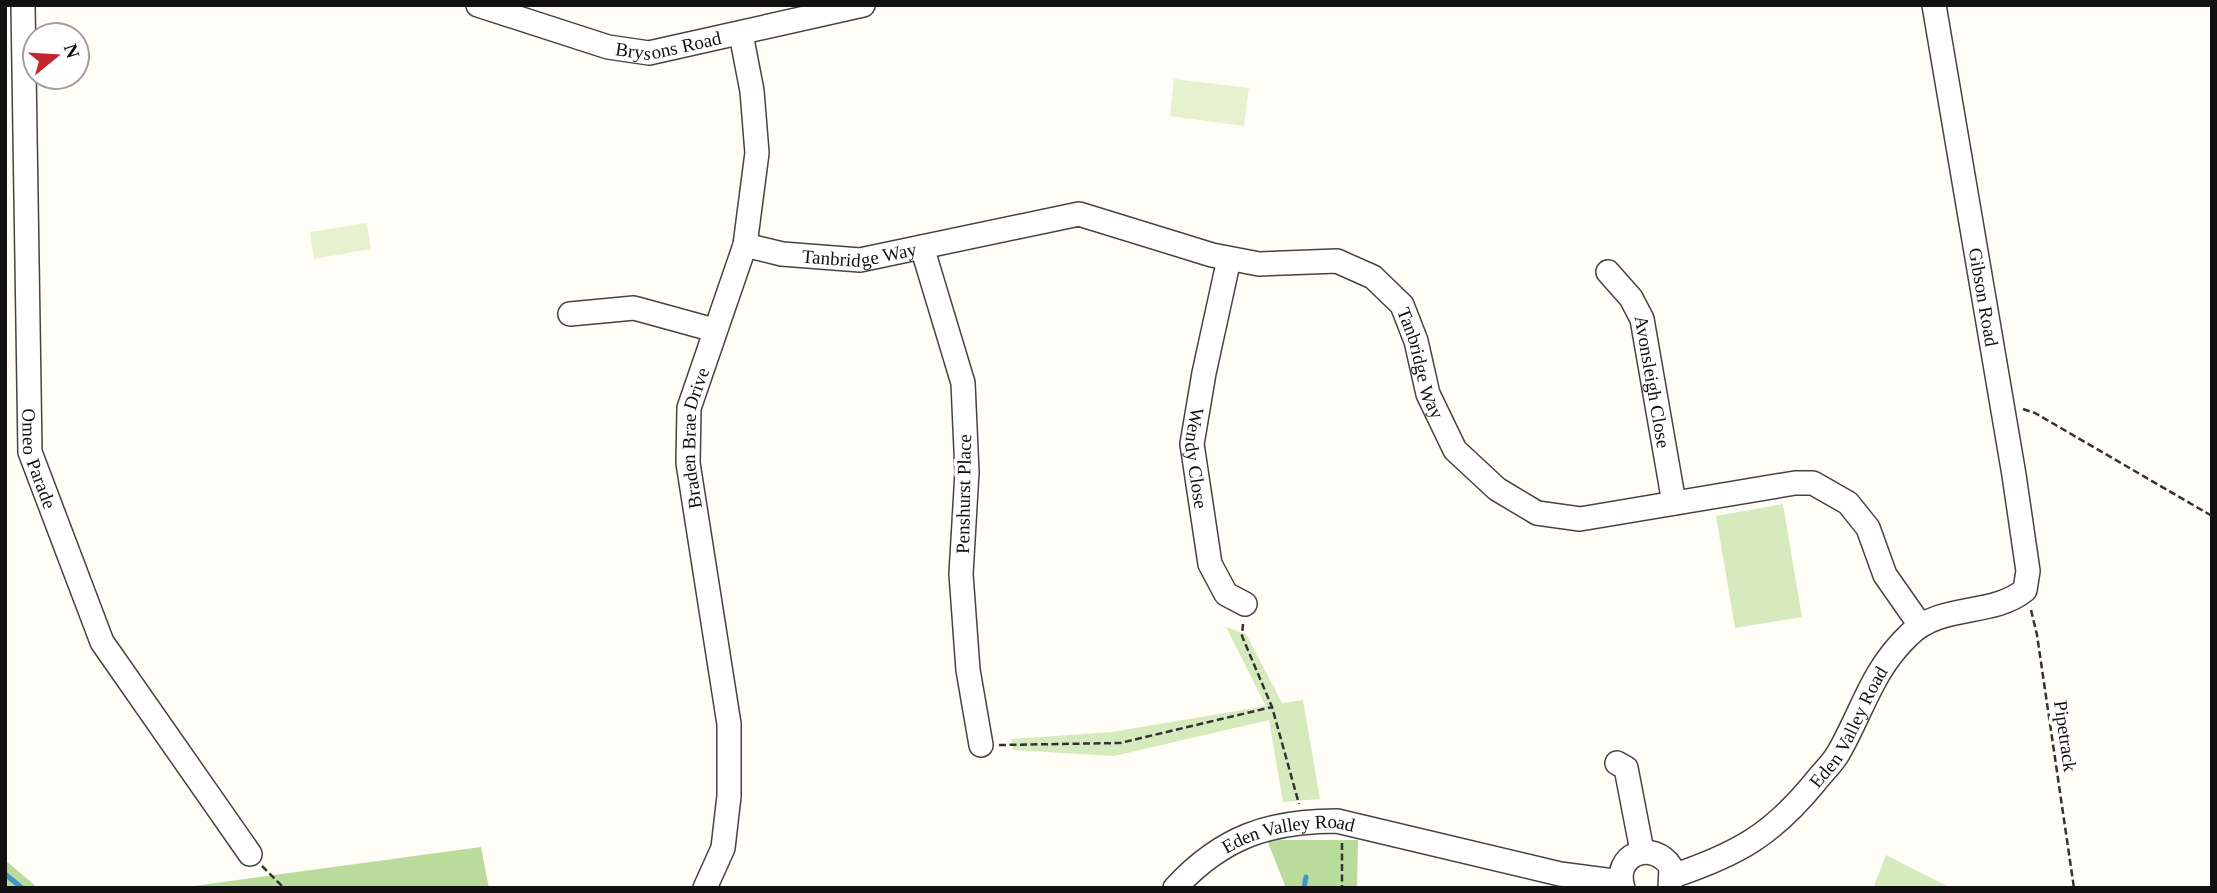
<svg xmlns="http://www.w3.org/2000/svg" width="2217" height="893" font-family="Georgia,serif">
<rect width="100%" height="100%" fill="#fffdf5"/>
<!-- green -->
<path fill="#d5ebbd" d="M1783,504L1802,617L1735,628L1716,516Z
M1226,627L1246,634L1282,703L1303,700L1320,799L1283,802L1269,720L1114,756L1013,750L1011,739L1112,732L1266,706Z
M1886,855L1951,888H1873Z"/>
<!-- forest -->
<path fill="#b9dc9c" d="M1267,840H1358L1357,888H1286Z
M481,847L489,888H179Z
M5,860L38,888H5Z"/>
<!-- pitch -->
<path fill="#e6f2cf" d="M1174,79L1249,88L1244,126L1170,116Z
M367,223L371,249L314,259L310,232Z"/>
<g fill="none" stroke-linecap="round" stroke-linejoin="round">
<!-- stream -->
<path stroke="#3f96cf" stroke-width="5" d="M5,874L22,888
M1304,888L1306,877"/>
<defs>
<g id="minor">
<path id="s1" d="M23,5L30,452L102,642L250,854"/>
<path id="s2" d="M478,5L608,47L649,53L863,5"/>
<path id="s3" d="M745,245L782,254L860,260L1079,214L1212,255L1259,264L1337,261L1373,277L1402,305L1416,341L1428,394L1455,450L1497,489L1537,513L1580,519L1795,483H1813L1848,503L1868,528L1885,575L1920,625"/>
<path d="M922,247L963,383L967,472L961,574L968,670L981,745"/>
<path id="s4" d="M1229,259L1204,373L1192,444L1210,564L1226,594L1245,604"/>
<path id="s5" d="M1608,272L1631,298L1642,319L1674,503"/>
<path d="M570,314L634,308L714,330"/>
<path d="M1617,763L1626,768L1642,851"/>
<path id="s6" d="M1673,876C1738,854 1772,835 1816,781C1823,772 1833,763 1839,752C1863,710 1872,670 1909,635C1941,603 1992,617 2025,590L2028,571L2014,475L1934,5"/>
<path id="s7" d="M705,888L723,848L729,796V724L688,463L689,408L745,245L757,153L752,91L741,34"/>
<path id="s8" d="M1175,888C1222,837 1269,821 1337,821L1560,874L1621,882"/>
<path d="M1623,888C1612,854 1653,839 1671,867L1670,888"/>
</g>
</defs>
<!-- minor casing -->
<use href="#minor" stroke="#444" stroke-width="26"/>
<!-- path -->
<path stroke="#333" stroke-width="2.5" stroke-dasharray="7 3.5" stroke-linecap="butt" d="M2023,409L2035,413L2212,516
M2031,610L2037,635L2074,888
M1243,624L1242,636L1272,707L1299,804
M999,745L1120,743L1272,707
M1342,843V888
M262,866L284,888"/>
<!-- minor -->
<use href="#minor" stroke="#fff" stroke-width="23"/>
</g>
<g text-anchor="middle" stroke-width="7" stroke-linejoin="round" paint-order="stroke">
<!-- street labels -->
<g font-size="19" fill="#111" stroke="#fff">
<text dy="7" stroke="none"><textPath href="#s2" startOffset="198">Brysons Road</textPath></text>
<text dy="7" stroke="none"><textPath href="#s3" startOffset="116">Tanbridge Way</textPath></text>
<text transform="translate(1984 297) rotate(80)" y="7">Gibson Road</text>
<text dy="7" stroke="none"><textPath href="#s3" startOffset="746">Tanbridge Way</textPath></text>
<text dy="7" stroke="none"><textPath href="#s5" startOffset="122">Avonsleigh Close</textPath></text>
<text dy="7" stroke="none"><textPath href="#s7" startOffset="458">Braden Brae Drive</textPath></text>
<text dy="7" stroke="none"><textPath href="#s1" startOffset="455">Omeo Parade</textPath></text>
<text dy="7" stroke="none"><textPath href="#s4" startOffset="203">Wendy Close</textPath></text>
<text transform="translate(963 494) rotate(-89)" y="7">Penshurst Place</text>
<text dy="7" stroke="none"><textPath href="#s6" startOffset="238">Eden Valley Road</textPath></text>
<text transform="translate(2066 736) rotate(82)" y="7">Pipetrack</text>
<text dy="7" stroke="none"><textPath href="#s8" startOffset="131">Eden Valley Road</textPath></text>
</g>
</g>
<!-- border -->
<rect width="2217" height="893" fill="none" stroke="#111111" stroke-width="14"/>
<!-- north arrow -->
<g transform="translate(56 56) rotate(72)"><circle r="33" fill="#ffffff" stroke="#a0a0a0" stroke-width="2"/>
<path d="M0-5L12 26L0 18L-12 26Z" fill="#c4262e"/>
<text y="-10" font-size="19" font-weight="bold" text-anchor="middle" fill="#111111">N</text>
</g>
</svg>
